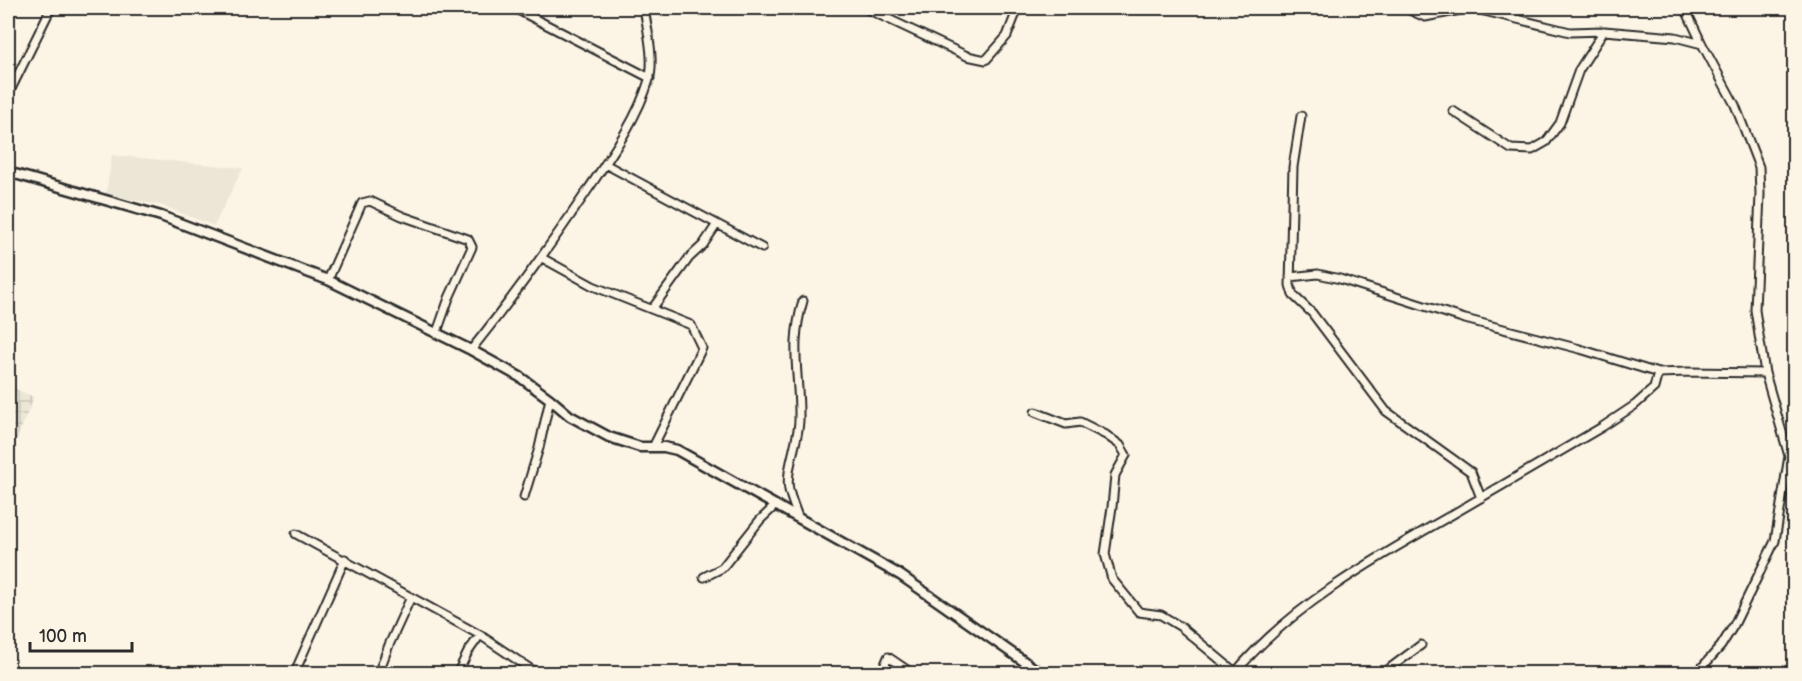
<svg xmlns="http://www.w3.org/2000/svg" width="1802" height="681" font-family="'Balsamiq Sans',sans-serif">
<defs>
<pattern id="industrial-grid" width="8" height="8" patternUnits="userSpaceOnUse" patternTransform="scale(1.5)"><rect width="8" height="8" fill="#ece6d7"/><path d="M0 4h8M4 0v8" fill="none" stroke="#cbc5b9"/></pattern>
</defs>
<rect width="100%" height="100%" fill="#fcf5e5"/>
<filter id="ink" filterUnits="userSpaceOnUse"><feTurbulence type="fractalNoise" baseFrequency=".0167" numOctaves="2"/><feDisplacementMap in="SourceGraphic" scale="12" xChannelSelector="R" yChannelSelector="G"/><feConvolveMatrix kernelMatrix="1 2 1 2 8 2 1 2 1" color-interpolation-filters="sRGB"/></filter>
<g filter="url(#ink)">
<!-- built -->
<path fill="#ece6d7" d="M112,155L181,162L243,168L214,226L163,206L106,194Z"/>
<!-- industrial -->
<path fill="url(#industrial-grid)" d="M8,386L34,397L8,460Z"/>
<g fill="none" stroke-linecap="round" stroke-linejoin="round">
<defs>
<path id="minor" d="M514,8L650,78
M865,8L967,56L986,60L1007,36L1018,8
M1405,8L1425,17L1471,8
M1472,8L1570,32L1604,31L1675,37L1702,44
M1685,8L1702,44L1735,105L1759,167L1760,194L1755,310L1765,373L1789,456L1775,541L1734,625L1721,646L1696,674
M8,95L51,8
M1453,111L1511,149L1532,150L1546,142L1560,123L1579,70L1604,31
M1301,116L1293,167L1290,285L1293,295L1312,313L1386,411L1471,472L1481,498
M605,164L717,224
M542,258L593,286L691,325L702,348L653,447
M1290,277L1318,274L1340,279L1465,319L1580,349L1658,373
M328,280L362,203L370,201L402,216L468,239L472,247L449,298L437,332
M652,309L689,258L703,245L717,224L762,248
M471,350C512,299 550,246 587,191C610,157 637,120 649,80C655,61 647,28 644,8
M1035,412L1066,424L1080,422L1106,435L1120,445L1126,455L1115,475L1112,507L1105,554L1112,579L1139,612L1161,615L1181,627L1235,672
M524,497L539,448L550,399
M798,517C795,508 791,499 789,490C785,471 798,443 799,421C800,376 789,347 803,301
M296,534L480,635L538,674
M704,577L722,568L760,520L776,505
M294,674L345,559
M378,674L389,645L411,597
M457,674L468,652L480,635
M881,674L888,657L913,674
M1234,674C1288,608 1374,559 1448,517C1499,487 1551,457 1602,427L1635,405L1654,388L1658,373L1688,372L1765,373
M1382,674L1421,645"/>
<path id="tertiary" d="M8,172L161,216L328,280L471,350L520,377L550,399L570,416L609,437L640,447H664L677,450L900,575L1042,674"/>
</defs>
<!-- minor casing -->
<use href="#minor" stroke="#2b2b2b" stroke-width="11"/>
<!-- tertiary casing -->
<use href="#tertiary" stroke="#2b2b2b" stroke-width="13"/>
<!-- minor -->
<use href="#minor" stroke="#fcf5e5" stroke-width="7"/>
<!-- tertiary -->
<use href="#tertiary" stroke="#fcf5e5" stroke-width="8"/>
</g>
</g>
<!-- margin -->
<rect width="1802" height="681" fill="none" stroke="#fcf5e5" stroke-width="30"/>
<rect x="15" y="15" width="1772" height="651" fill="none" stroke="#2b2b2b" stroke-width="2" filter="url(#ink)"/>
<!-- scale -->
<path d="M30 642v9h102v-9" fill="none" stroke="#2b2b2b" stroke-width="3"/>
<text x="39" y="642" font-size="18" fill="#2b2b2b" stroke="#fcf5e5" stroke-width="4.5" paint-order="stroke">100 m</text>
</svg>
